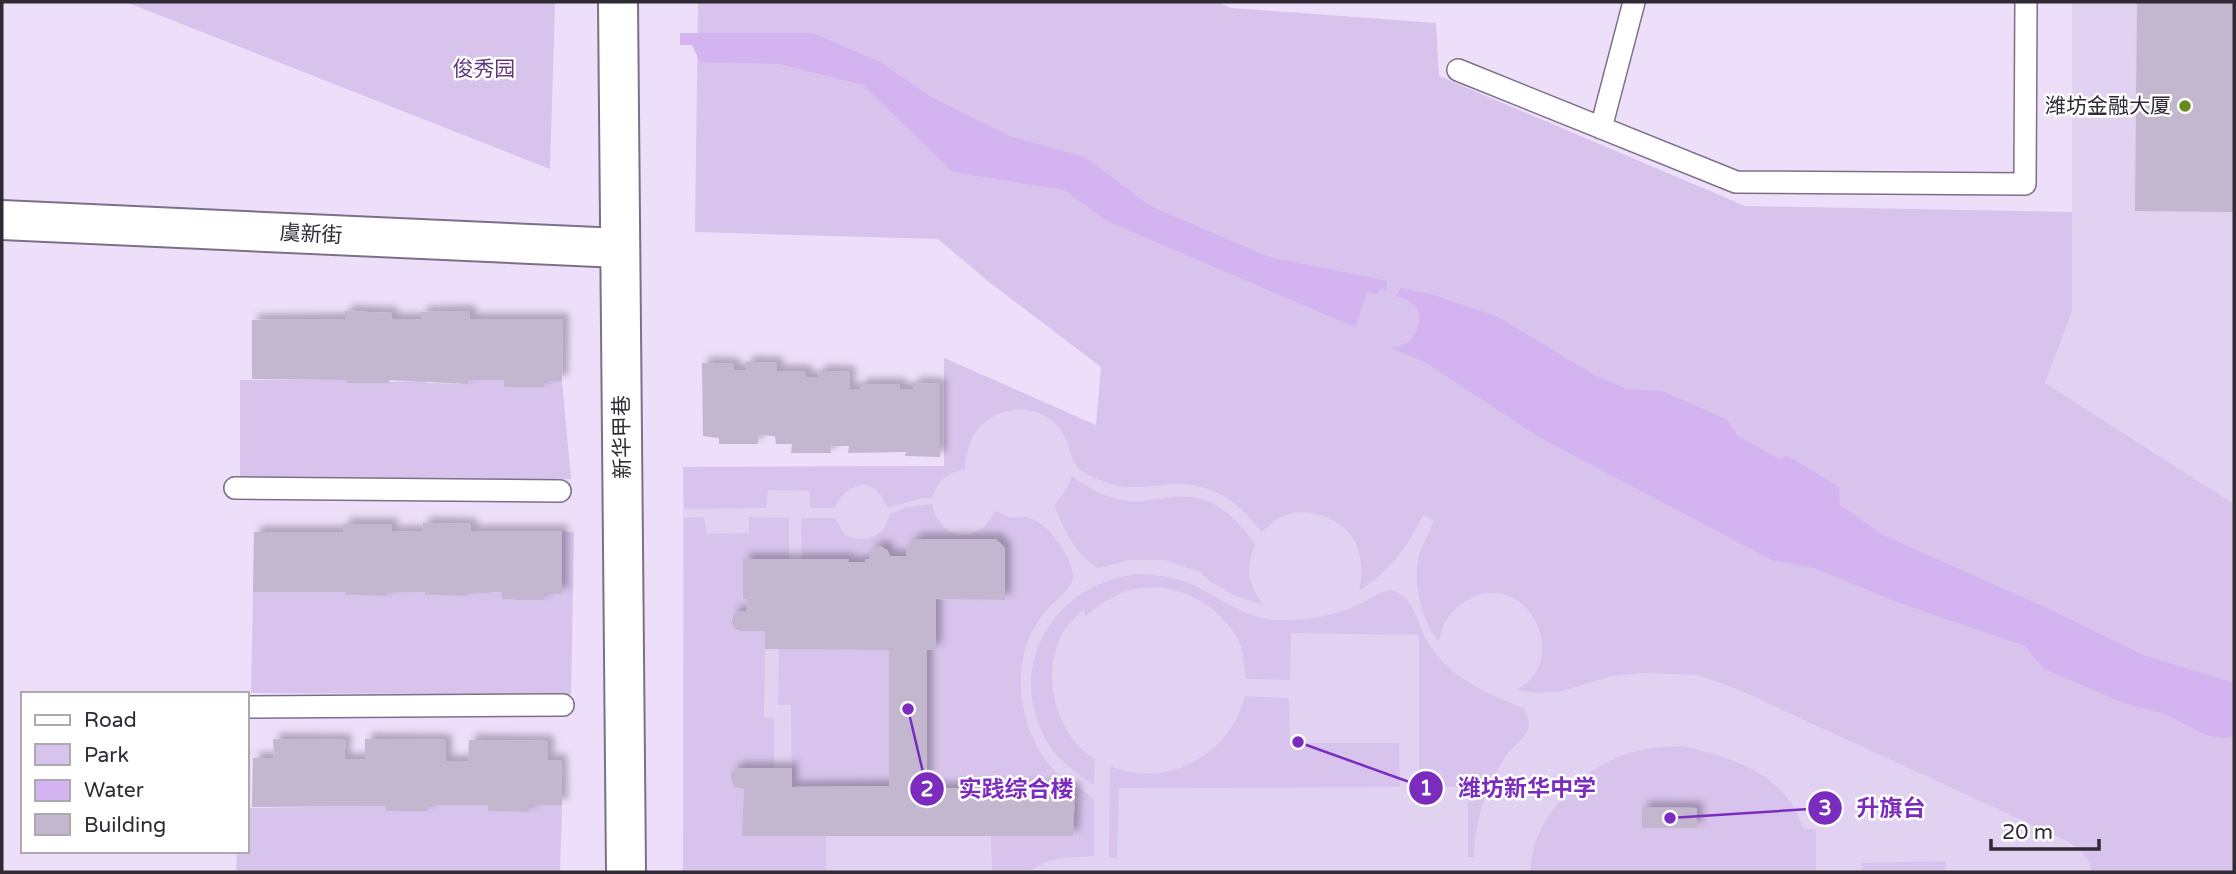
<svg xmlns="http://www.w3.org/2000/svg" width="2236" height="874" font-family="'Varela Round','Noto Sans SC',sans-serif">
<defs>
<filter id="shadow"><feDropShadow dx="6" dy="-6" stdDeviation="3.5" flood-color="#0004"/></filter>
</defs>
<rect width="100%" height="100%" fill="#eddffa"/>
<!-- built -->
<path fill="#e2d2f2" d="M2072,2H2234V504L2045,383L2072,312Z
M944,358L1096,425L1423,514L2188,872H683V467L944,466Z"/>
<!-- green -->
<path fill="#d7c3eb" d="M126,2H555L550,169Z
M698,2H1217L1231,8L1436,23L1439,76L1745,206L2072,212V312L2045,383L2234,504V872H2092C2088,855 2079,848 2065,840L1737,689L1697,675L1644,673L1612,676L1562,691L1537,693L1516,690C1576,660 1523,558 1460,605C1448,614 1441,626 1439,641C1423,623 1413,586 1418,561C1420,547 1430,533 1434,520L1423,515C1406,550 1391,569 1359,591C1363,576 1362,557 1355,542C1343,517 1303,504 1278,518C1272,522 1267,528 1261,532C1241,503 1213,483 1176,484C1149,485 1128,492 1102,481C1093,477 1081,473 1075,464C1070,457 1070,447 1066,439C1054,411 1020,402 994,416C972,428 966,447 965,470C946,472 938,481 932,498H922L888,508C885,503 883,497 879,493C863,475 841,491 835,508H810V491L768,490L766,508L684,509L683,467L944,466V358L1096,425L1101,367L989,282L938,239L695,232Z
M240,380H346V383L425,381L426,383L468,384V380H504V387H543L544,381H562L571,479H240Z
M1071,476C1089,488 1108,500 1131,501C1145,502 1160,498 1175,497C1212,493 1234,516 1255,544C1245,572 1248,581 1263,605L1234,595L1211,582L1200,572L1165,560H1130L1098,568C1075,555 1064,529 1054,505C1062,497 1069,488 1071,476Z
M932,504C935,527 959,544 981,529C987,526 991,517 995,511C1000,513 1005,516 1010,517C1016,518 1021,516 1026,517C1046,522 1058,540 1067,557C1071,564 1075,574 1072,582C1065,596 1048,605 1040,618C1010,662 1017,722 1048,763C1062,782 1079,785 1094,799V856L1061,858L1046,862L1027,872H992L991,836H1073L1074,788H927V650H936V599L1005,600V548L996,539H917L907,547L906,556H890L887,550L880,547L871,550L869,559H865V562H848V559H802L801,518H835L846,536C867,543 885,537 890,514L907,507Z
M704,517L706,534L749,533V517L789,518V559H743V599H747L746,611L734,613C730,619 730,624 735,629L765,631L764,718H774V768H738L731,773L734,787L744,789L742,836H826V872H683L684,518Z
M562,531L574,532L571,695L251,693L253,592H345L346,595L387,596V593L425,592L426,595L467,596V594L502,592L503,599L543,600L544,594L562,593Z
M1139,574C1157,575 1174,577 1191,584C1220,597 1246,620 1279,620C1309,621 1339,615 1366,601C1377,595 1388,586 1400,594C1415,603 1418,625 1426,639C1447,676 1485,694 1524,708C1527,714 1530,722 1528,729C1525,738 1513,746 1507,754C1488,784 1474,821 1474,857H1468V787H1419V635L1291,633L1290,680L1246,679C1244,669 1244,657 1241,647C1236,632 1224,619 1212,609C1170,577 1123,581 1085,617L1084,609C1078,616 1070,622 1065,629C1039,669 1054,735 1095,759L1094,785C1073,771 1052,755 1042,732C1007,657 1061,581 1139,574Z
M779,649L889,650V786L792,787L791,705H778Z
M1245,696L1289,698L1290,743H1399L1400,787L1119,788L1117,858H1109L1110,766C1167,790 1230,755 1245,696Z
M1684,746C1735,760 1785,772 1803,829H1816V872H1530C1532,862 1532,850 1536,840C1556,794 1592,762 1640,750C1654,747 1669,747 1684,746Z
M427,805H488V811L529,812V805H562L560,872H236L237,851H247V808L385,806L386,811H427Z
M1946,861L1945,872H1862V863Z"/>
<!-- water -->
<path fill="#d3b3f0" d="M680,33H813L880,62L931,97L1012,137L1085,157L1150,206L1269,257L1387,281L1386,290L1380,289L1377,294L1367,292L1355,327L1109,222L1064,190L953,172L863,85L779,64L700,62L692,45H680Z
M1401,288L1431,294L1498,317L1594,375L1627,389L1662,391L1726,419L1738,436L1779,459L1788,456L1839,487L1840,505L1883,535L2053,611L2143,655L2234,683V736L2223,738L2206,735L2165,714L2124,703L2044,669L2025,646L1897,602L1814,568L1772,560L1537,436L1425,362L1392,348L1410,342C1425,320 1424,303 1396,296Z"/>
<!-- building -->
<path fill="#c3b6cf" filter="url(#shadow)" d="M2137,2H2234V212L2135,211Z
M345,311L392,313V319H421V312L470,311V319H563L562,381H544V387H504V380H468V384L389,380V383H346V380L252,379V320L345,319Z
M746,362L777,363V371H806V377H818L819,371L850,372L849,389H860V384H900V389H913V383L940,384V457L905,456L906,452L848,453L849,446H831V453H791L792,444H776L775,436L758,435V444H719V438L703,436L702,363L734,364V370H746Z
M423,523L471,524V531H562V594H544V600H522L502,599V592L467,594V596L425,595V592L387,593V596L345,595V592H253L254,532H343V524H392V532L422,531Z
M917,539H996L1005,548V600L936,599V650H927V788H1075L1073,836H742L744,789L734,787L731,778V773L738,768H792V787L889,786V650L765,649V631H740L735,629L731,623L734,613L746,611L747,599H743V559H849L848,562H865V559H869L871,550L880,546L887,550L890,556H906L907,546Z
M273,739L346,740L344,759H365V739L446,740V761H468L469,740L548,741V760H561L562,805H529V812L488,811V805H427L428,811H386L385,806L252,807L253,758H274Z
M1642,807L1697,808V828H1642Z"/>
<g fill="none" stroke-linecap="round" stroke-linejoin="round">
<defs>
<path id="lane" d="M1458,70L1736,182L2025,184L2026,2
M1601,128L1634,2
M235,488L560,491
M247,707L563,705"/>
<path id="secondary" d="M618,2L626,872
M2,220L620,248"/>
</defs>
<!-- lane casing -->
<use href="#lane" stroke="#7c7088" stroke-width="24"/>
<!-- secondary casing -->
<use href="#secondary" stroke="#7c7088" stroke-width="42"/>
<!-- lane -->
<use href="#lane" stroke="#fff" stroke-width="21"/>
<!-- secondary -->
<use href="#secondary" stroke="#fff" stroke-width="38"/>
</g>
<!-- markers -->
<circle fill="#638c1a" stroke="#fff" stroke-width="2.5" cx="2185" cy="106" r="7"/>
<g text-anchor="middle" stroke-width="5" stroke-linejoin="round" paint-order="stroke">
<!-- park labels -->
<g font-size="21" fill="#613880" stroke="#fff">
<text x="484" y="76">俊秀园</text>
</g>
<!-- poi labels -->
<g font-size="21" fill="#2f2a34" stroke="#fff" text-anchor="end">
<text x="2171" y="113">潍坊金融大厦</text>
</g>
<!-- street labels -->
<g font-size="21" fill="#2f2a34" stroke="#fff">
<text transform="translate(311 234) rotate(3)" y="7">虞新街</text>
<text transform="translate(622 437) rotate(-91)" y="7">新华甲巷</text>
</g>
</g>
<!-- callouts -->
<path fill="none" stroke="#7b2cbf" stroke-width="2.5" d="M1298 742L1426 788M908 709L927 789M1670 818L1825 808"/>
<g fill="#7b2cbf" stroke="#fff" stroke-width="2.5">
<circle cx="1298" cy="742" r="7"/>
<circle cx="908" cy="709" r="7"/>
<circle cx="1670" cy="818" r="7"/>
<circle cx="1426" cy="788" r="18"/>
<circle cx="927" cy="789" r="18"/>
<circle cx="1825" cy="808" r="18"/>
</g>
<g font-size="21" text-anchor="middle" font-weight="bold" fill="#fff">
<text x="1426" y="795">1</text>
<text x="927" y="796">2</text>
<text x="1825" y="815">3</text>
</g>
<g font-size="23" text-anchor="middle" font-weight="bold" fill="#7b2cbf" stroke="#fff" stroke-width="5" stroke-linejoin="round" paint-order="stroke">
<text x="1527" y="796">潍坊新华中学</text>
<text x="1016" y="797">实践综合楼</text>
<text x="1891" y="816">升旗台</text>
</g>
<!-- border -->
<rect width="2236" height="874" fill="none" stroke="#2f2a34" stroke-width="7"/>
<!-- legend -->
<rect x="21" y="692" width="228" height="161" fill="#ffffff" stroke="#acaaae" stroke-width="2"/>
<rect x="35" y="715" width="35" height="10" fill="#ffffff" stroke="#acaaae" stroke-width="2"/>
<text x="84" y="727" font-size="21" fill="#2f2a34">Road</text>
<rect x="35" y="744" width="35" height="21" fill="#d7c3eb" stroke="#acaaae" stroke-width="2"/>
<text x="84" y="762" font-size="21" fill="#2f2a34">Park</text>
<rect x="35" y="780" width="35" height="21" fill="#d3b3f0" stroke="#acaaae" stroke-width="2"/>
<text x="84" y="797" font-size="21" fill="#2f2a34">Water</text>
<rect x="35" y="814" width="35" height="21" fill="#c3b6cf" stroke="#acaaae" stroke-width="2"/>
<text x="84" y="832" font-size="21" fill="#2f2a34">Building</text>
<!-- scale -->
<path d="M1991 839v10h108v-10" fill="none" stroke="#2f2a34" stroke-width="3.5"/>
<text x="2002" y="839" font-size="21" fill="#2f2a34" stroke="#ffffff" stroke-width="5" paint-order="stroke">20 m</text>
</svg>
